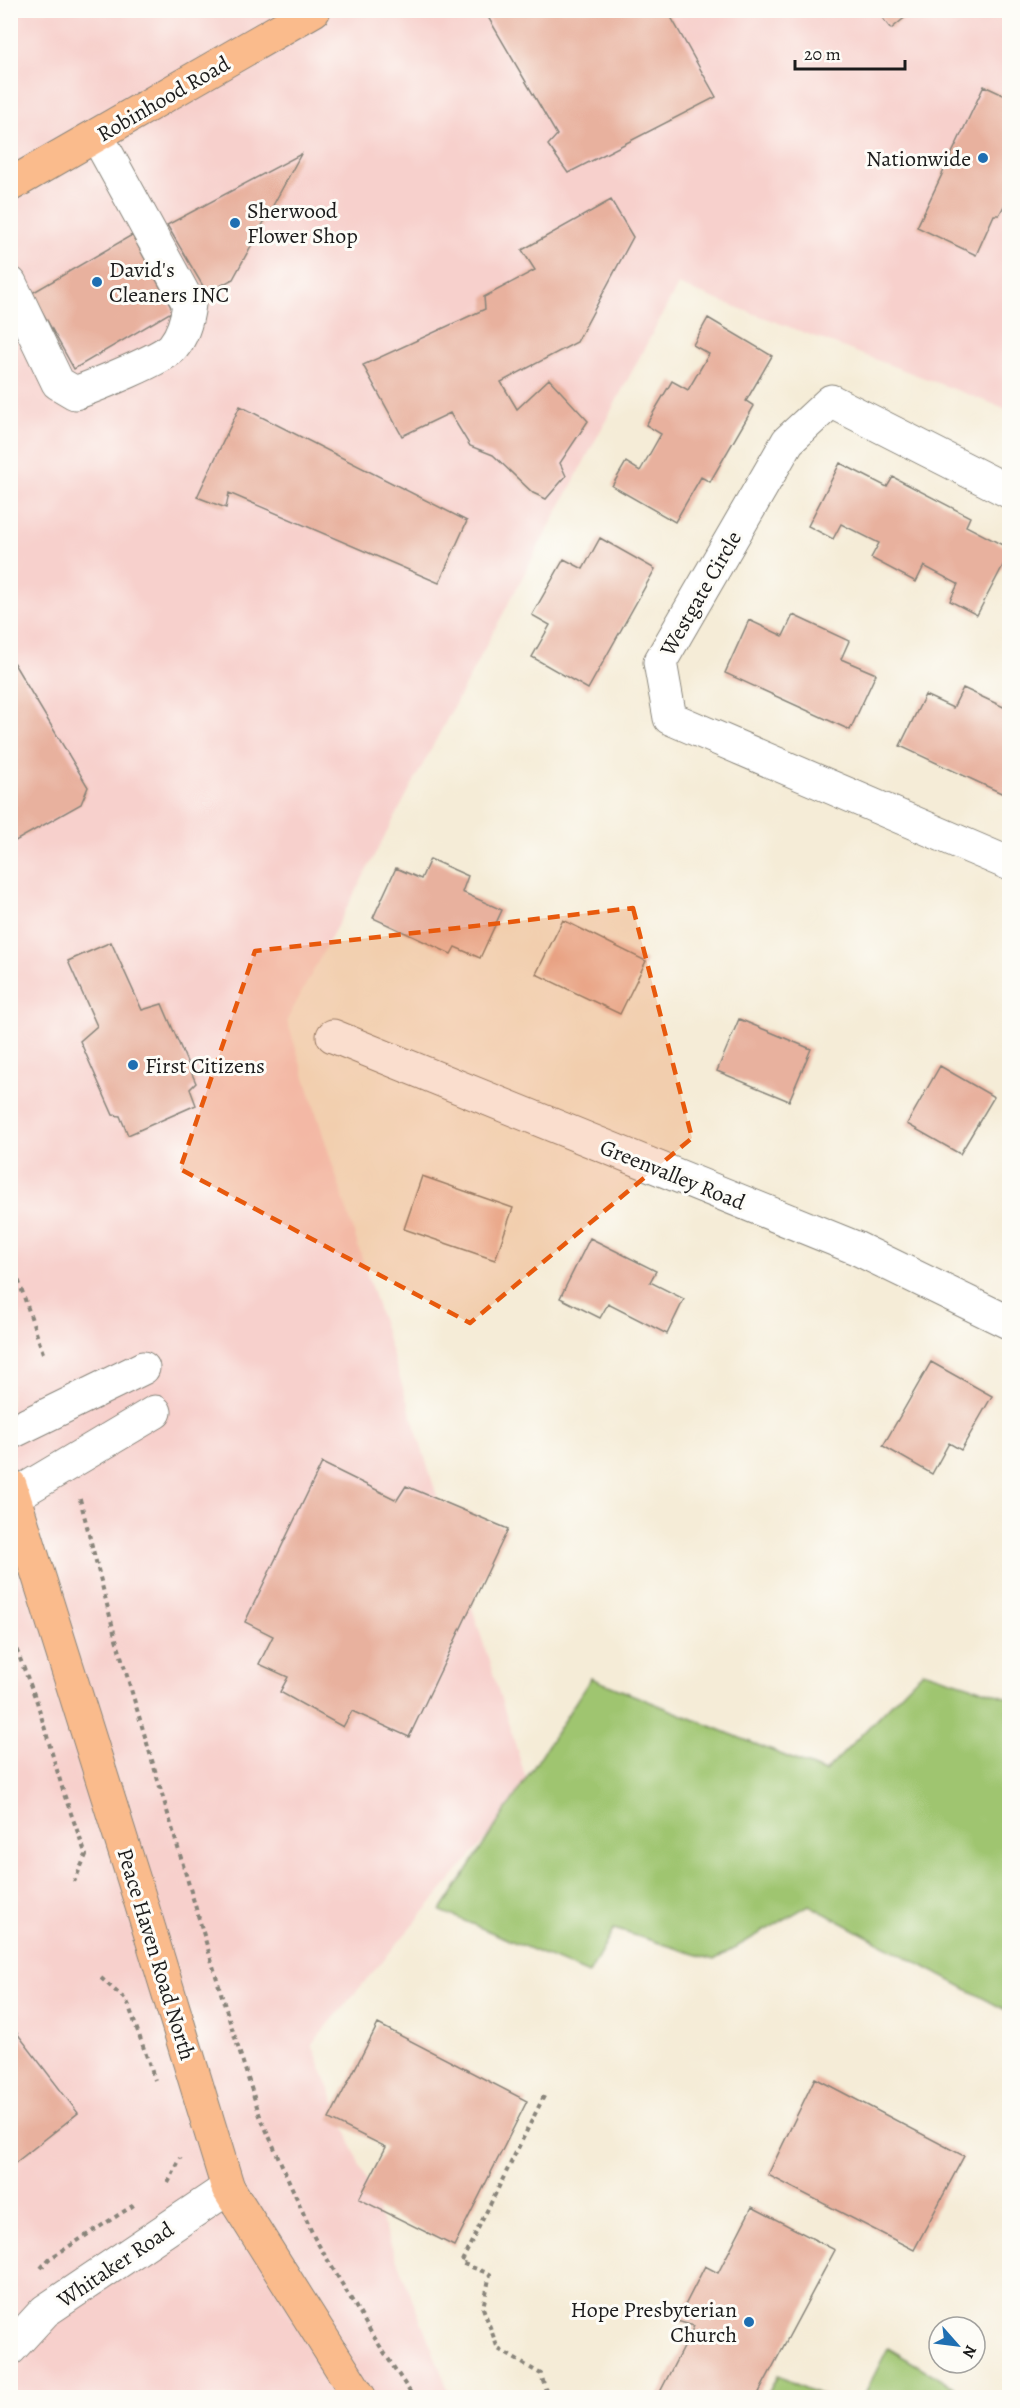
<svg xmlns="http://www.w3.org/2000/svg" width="1020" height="2408" font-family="Alegreya,serif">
<rect width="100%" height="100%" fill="#fdfcf7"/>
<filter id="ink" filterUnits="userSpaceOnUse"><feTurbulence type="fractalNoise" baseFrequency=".0167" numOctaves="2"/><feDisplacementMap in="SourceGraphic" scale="12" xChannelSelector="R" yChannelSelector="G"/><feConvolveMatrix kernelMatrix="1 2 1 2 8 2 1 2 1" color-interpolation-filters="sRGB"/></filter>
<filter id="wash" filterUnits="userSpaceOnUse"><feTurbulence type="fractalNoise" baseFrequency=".008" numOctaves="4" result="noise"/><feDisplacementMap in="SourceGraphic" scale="24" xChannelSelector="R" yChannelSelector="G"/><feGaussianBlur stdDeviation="1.35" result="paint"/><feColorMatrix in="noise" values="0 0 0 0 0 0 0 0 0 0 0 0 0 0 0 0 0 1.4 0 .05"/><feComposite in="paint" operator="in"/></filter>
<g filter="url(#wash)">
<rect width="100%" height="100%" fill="#f5ecd7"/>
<!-- built -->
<path fill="#f7d0cc" d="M11,11H1009V410L678,285L287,1020L529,1788L312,2044L451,2397L11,2398Z"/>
<!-- green -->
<path fill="#9fc570" stroke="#5e7046" stroke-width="1.5" d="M923,1671L1009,1698V2012L809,1905L714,1960L614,1929L589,1974L441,1911L591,1678L825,1772Z
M888,2348L971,2397H863Z
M778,2376L825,2397H765Z"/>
<g id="blocks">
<!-- building -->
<path fill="#e8b19e" d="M497,10H667L716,97L568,173L548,145L557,135L488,17Z
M876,10H914L891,29Z
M984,86L1010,98V195L999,215H994L976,255L917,227Z
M301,154L233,279L207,293L167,225Z
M611,200L633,237L577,342L501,382L517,409L549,379L588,421L560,463L566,476L546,499L533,493L493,455L470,446L450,413L402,436L363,365L485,309L484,297L535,270L522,250Z
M132,235L173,311L74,369L32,293Z
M708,318L772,356L746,401L754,406L710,482L701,477L675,522L612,486L626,462L640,471L661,434L646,425L672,381L688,390L709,354L693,345Z
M240,406L467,521L439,583L229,493L226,508L197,497Z
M840,463L887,487L893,477L970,517L966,526L1010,549V552L977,615L950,601L958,584L924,566L916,582L871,558L879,543L841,524L833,539L808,526Z
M600,538L655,569L588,689L532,657L550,625L532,615L564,559L583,569Z
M793,615L849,641L841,659L876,674L850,730L725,673L749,620L783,636Z
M10,657L88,787L81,804L10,844Z
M963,688L1010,710V797L900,746L925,695L953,708Z
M430,859L468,876L462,892L502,910L480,958L455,947L451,954L373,918L396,868L421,879Z
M563,920L646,961L620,1014L536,974Z
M111,942L142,1010L162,1004L196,1083L190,1089L196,1105L128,1135L120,1116L113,1115L80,1041L97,1026L68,961Z
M739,1019L811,1049L789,1101L717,1071Z
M940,1066L994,1097L960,1154L907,1124Z
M422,1176L513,1208L495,1260L404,1229Z
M590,1238L656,1271L650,1282L684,1299L667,1334L608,1304L600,1318L560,1298Z
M931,1362L992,1396L961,1450L949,1443L932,1474L883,1446Z
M322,1463L397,1500L406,1486L508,1529L409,1737L352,1711L343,1727L280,1692L288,1677L259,1664L273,1636L245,1622Z
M10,2024L78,2113L10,2167Z
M378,2024L527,2101L454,2246L359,2199L386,2147L329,2119Z
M815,2078L964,2156L914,2250L768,2175Z
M752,2207L835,2250L756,2398L658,2396L694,2326L677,2321L705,2266L718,2273Z"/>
</g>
</g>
<g filter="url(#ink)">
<use href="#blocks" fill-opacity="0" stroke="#88847a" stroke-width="1.5"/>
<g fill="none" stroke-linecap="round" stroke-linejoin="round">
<defs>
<path id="minor" d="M10,283L58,383L75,393C92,387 165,358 173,347C183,335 187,320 189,304L97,136
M1010,492L831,401L788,441L660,662L670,718L1010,864
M333,1036L856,1248L1010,1323
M10,1433L143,1368
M14,1496L155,1412
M10,2349L45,2311L228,2188"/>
<path id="major" d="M10,185L314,10
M10,1485L138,1893L228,2188L360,2398"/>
</defs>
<!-- minor casing -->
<use href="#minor" stroke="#88847a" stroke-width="35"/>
<!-- major casing -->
<use href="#major" stroke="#88847a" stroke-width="35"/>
<!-- path -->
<path stroke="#88847a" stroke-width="4" stroke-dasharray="4.5 4.5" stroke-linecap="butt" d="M10,1255L43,1353
M80,1499L114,1632L224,2003L260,2116L314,2237L372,2334L414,2398
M10,1633L37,1702L64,1794L86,1855L74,1882
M101,1978L127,2001L155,2080
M544,2096L461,2263L490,2274L483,2308L498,2349L541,2374L548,2398
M168,2183L181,2158
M41,2268L49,2259L134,2205"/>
<!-- minor -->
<use href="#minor" stroke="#fff" stroke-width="33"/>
<!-- major -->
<use href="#major" stroke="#fabb8c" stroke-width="33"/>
</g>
</g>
<!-- marked area -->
<path fill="#e8590c" fill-opacity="0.2" stroke="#e8590c" stroke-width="4.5" stroke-dasharray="12 8" stroke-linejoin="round" d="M633,908L692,1138L470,1323L180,1169L255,951Z"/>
<!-- markers -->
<g fill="#1f6fb2" stroke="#fdfcf7" stroke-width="2">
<circle cx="983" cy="158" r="6"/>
<circle cx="235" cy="223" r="6"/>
<circle cx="97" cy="282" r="6"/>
<circle cx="133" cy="1065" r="6"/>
<circle cx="749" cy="2322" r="6"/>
</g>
<g text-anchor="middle" stroke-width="6" stroke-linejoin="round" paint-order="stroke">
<!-- street labels -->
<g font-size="22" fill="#1c1c1c" stroke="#fdfcf7">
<text transform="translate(163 98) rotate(-30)" y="8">Robinhood Road</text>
<text transform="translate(700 593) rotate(-60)" y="8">Westgate Circle</text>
<text transform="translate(673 1174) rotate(22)" y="8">Greenvalley Road</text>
<text transform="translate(157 1954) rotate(73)" y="8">Peace Haven Road North</text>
<text transform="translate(115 2264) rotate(-34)" y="8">Whitaker Road</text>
</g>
<!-- poi labels -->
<g font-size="22" fill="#1c1c1c" stroke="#fdfcf7" text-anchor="start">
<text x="971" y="166" text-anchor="end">Nationwide</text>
<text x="247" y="218">Sherwood<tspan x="247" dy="25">Flower Shop</tspan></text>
<text x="109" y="277">David's<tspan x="109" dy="25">Cleaners INC</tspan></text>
<text x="145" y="1073">First Citizens</text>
<text x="737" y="2317" text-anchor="end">Hope Presbyterian<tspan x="737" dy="25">Church</tspan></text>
</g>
</g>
<!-- margin -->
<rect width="1020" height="2408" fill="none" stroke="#fdfcf7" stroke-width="36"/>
<!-- north arrow -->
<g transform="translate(957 2345) rotate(118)"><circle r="28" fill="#fdfcf7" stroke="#a3a29f" stroke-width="1.5"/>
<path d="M0-4.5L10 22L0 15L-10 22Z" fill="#1f6fb2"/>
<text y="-9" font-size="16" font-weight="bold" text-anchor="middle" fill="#1c1c1c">N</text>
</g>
<!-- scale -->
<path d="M795 60v9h110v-9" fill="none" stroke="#1c1c1c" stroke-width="3"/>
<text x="804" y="60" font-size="18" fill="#1c1c1c" stroke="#fdfcf7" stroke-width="4.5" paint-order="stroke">20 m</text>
</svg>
